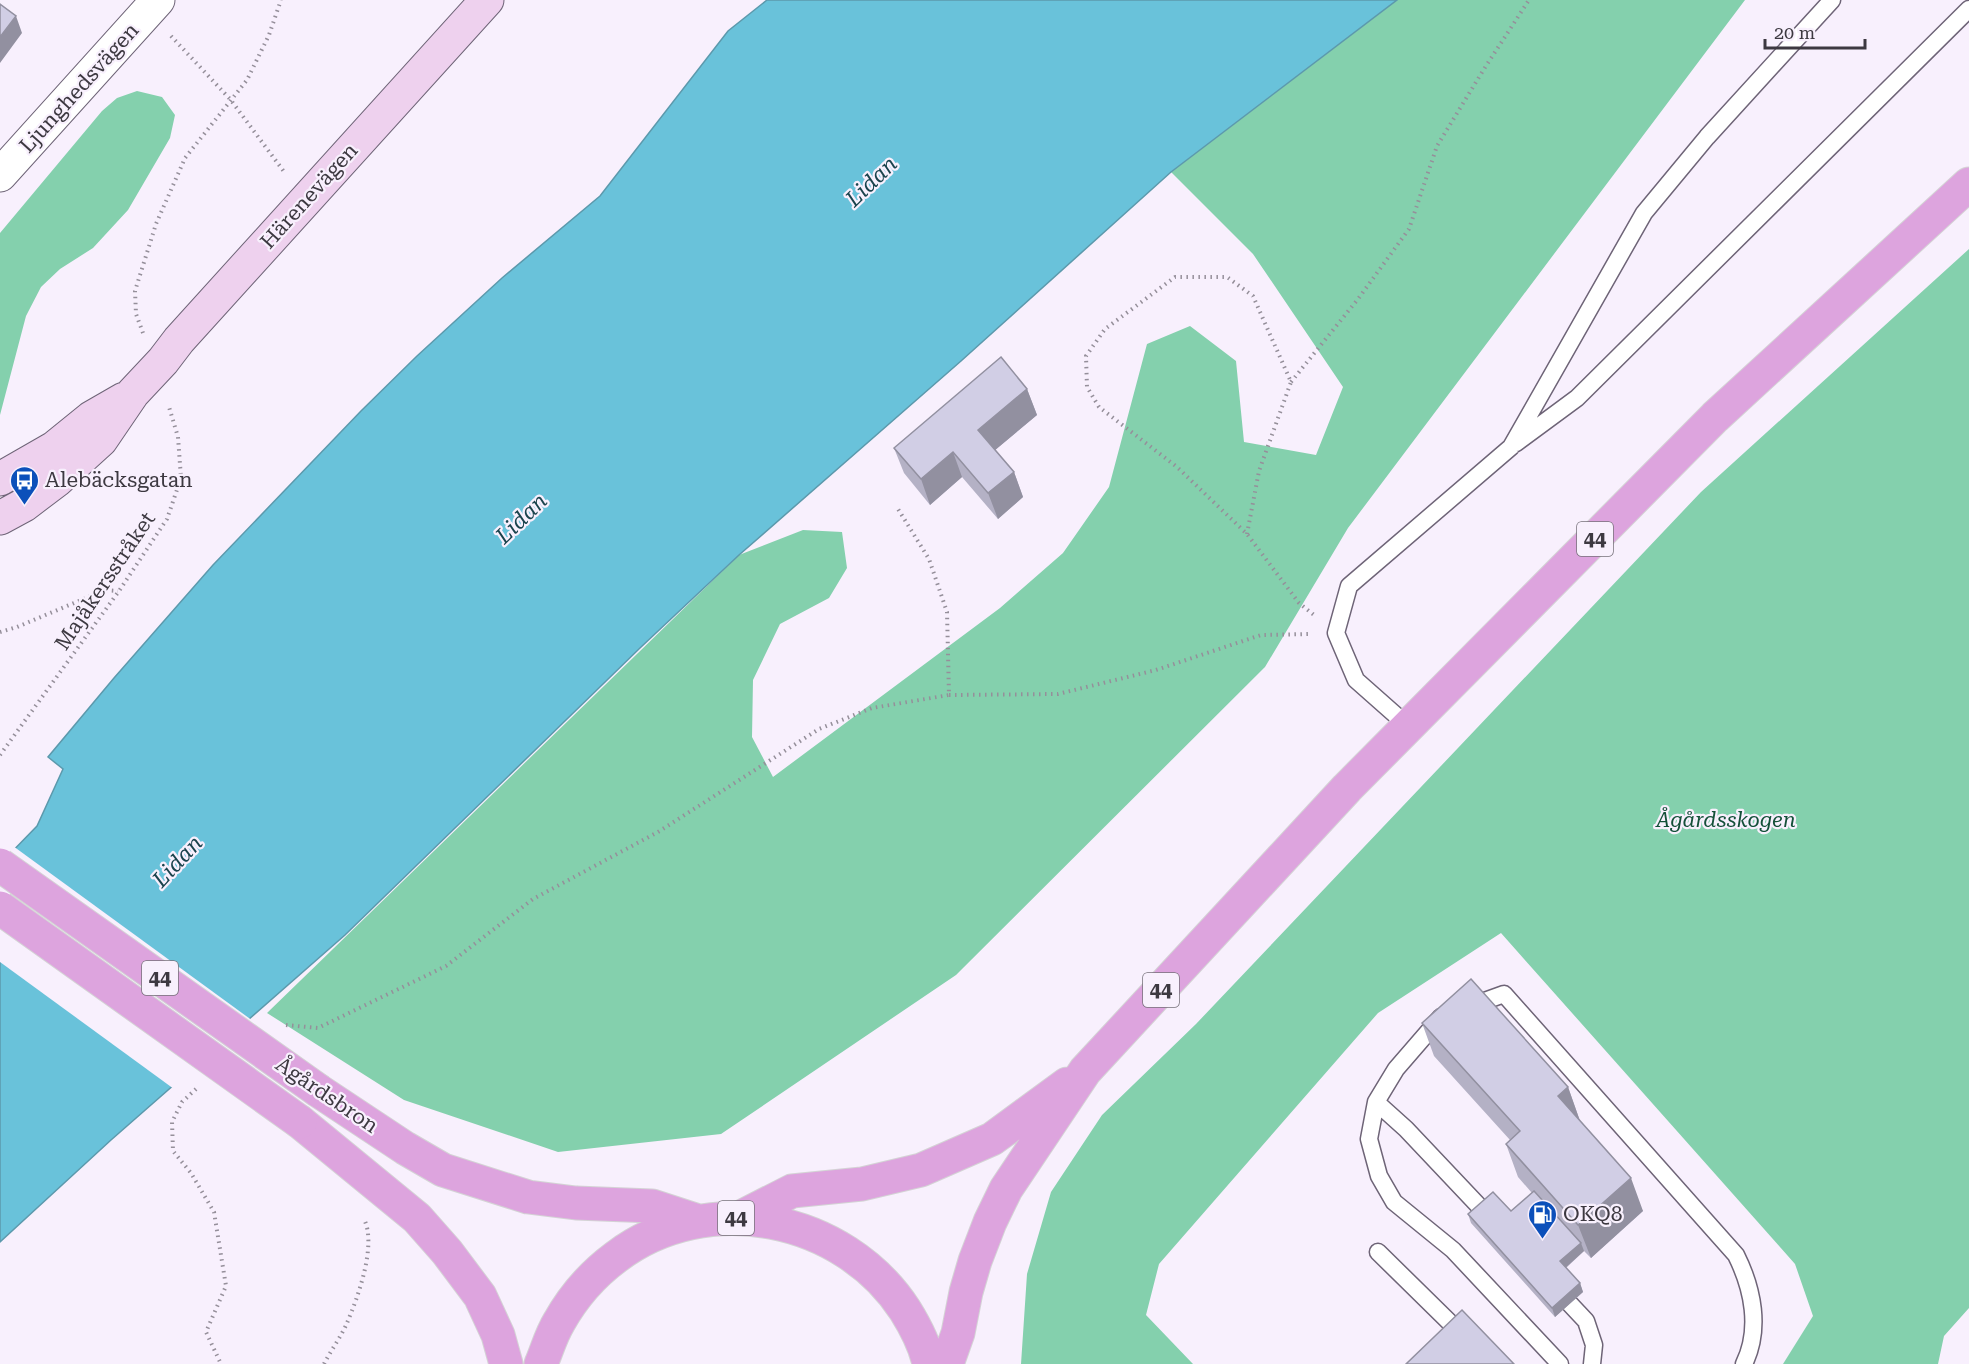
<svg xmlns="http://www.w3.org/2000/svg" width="1969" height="1364" font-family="'Roboto Serif',serif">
<rect width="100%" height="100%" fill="#f8f0fd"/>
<!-- forest -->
<path fill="#84d0ad" d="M1397,0H1745L1348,528L1265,667L956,975L721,1134L558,1152L404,1100L267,1013L739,555L803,530L842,532L847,568L829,598L780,624L753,680L752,737L773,777L1000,608L1063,553L1109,487L1147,344L1190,326L1236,361L1244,442L1316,455L1343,387L1253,254L1171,172Z
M137,91L162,97L175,115L170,138L128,210L93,248L60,269L41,287L26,316L0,415V233L102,111L117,98Z
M1969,249V1308L1944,1336L1938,1364H1783L1813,1316L1795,1264L1501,933L1378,1013L1159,1264L1146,1315L1193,1364H1021L1027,1274L1051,1192L1102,1115L1196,1024L1701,492Z"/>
<!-- water -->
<path fill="#69c2da" stroke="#5c99ac" stroke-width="1.5" d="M767,0H1397L1171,172L961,361L739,555L640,648L345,935L111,1140L0,1242V864L37,826L63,769L48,757L114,678L213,565L361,411L417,356L502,278L600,196L728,31Z"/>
<!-- pier -->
<path fill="#f8f0fd" d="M13,846L253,1021L174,1089L0,962V860Z"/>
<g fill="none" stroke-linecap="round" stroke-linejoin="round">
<defs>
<path id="lane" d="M1516,443L1577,398L1969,9
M1408,726L1356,680L1336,633L1349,586L1511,447L1644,213L1707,137L1832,0
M1468,1007L1504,994L1736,1255C1753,1289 1761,1329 1744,1364
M1441,1017L1396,1069L1376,1102L1369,1139L1379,1176L1394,1202L1453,1250L1560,1364
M1376,1102L1406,1129L1493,1221
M1378,1252L1492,1364
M1555,1288L1586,1321L1594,1345L1592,1364"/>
<path id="street" d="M0,175L158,0"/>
<path id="secondary" d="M0,479L54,448L91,418L124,399
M0,518L24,505L57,480L101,440L133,393L163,361L179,340L487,0"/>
<path id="primary" d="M319,1091L405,1148L443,1170L528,1197L576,1203L652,1206L698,1221
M300,1122L417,1218L447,1252L480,1296L498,1335L506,1364
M739,1218L792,1191L862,1184L921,1170L992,1139L1067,1084
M541,1364C547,1350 551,1335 559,1322C573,1297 593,1274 616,1257C707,1188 844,1216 905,1310C915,1326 925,1345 929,1364
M947,1364L958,1333L966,1292L975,1261L990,1222L1006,1189L1085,1071L1347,788L1715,417L1969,184"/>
</defs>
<!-- lane casing -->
<use href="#lane" stroke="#6e6477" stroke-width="19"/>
<!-- street casing -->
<use href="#street" stroke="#6e6477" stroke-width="35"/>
<!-- secondary casing -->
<use href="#secondary" stroke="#6e6477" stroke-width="35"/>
<!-- primary casing -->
<use href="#primary" stroke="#d4d3d5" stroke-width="35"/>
<!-- path -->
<path stroke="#958f9a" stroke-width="4" stroke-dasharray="1.5 4.5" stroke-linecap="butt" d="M171,36L230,99L285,173
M143,333L136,314L135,291L156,224L185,158L247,80L269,35L281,0
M1291,382L1358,299L1409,229L1437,146L1484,69L1529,0
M1247,534L1259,471L1291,382L1253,296L1227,277H1175L1105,329L1086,356L1087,387L1099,407L1177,467L1247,534L1299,603L1314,615
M0,632L17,627L105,590L118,591
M949,695L1058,694L1156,670L1261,635L1311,634
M0,755L119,591L167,519L181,478L178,437L169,407
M286,1025L318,1028L446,966L533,899L658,832L819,729L872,708L949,695L947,612L929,559L898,509
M196,1089L182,1102L172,1122L173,1151L191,1173L214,1212L226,1286L206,1332L221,1364
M324,1364C331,1350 341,1337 347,1323C358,1297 377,1245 364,1219"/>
<!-- lane -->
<use href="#lane" stroke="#fff" stroke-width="16"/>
<!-- street -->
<use href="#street" stroke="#fff" stroke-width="33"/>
<!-- secondary -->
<use href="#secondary" stroke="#eed1ee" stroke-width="33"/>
<!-- primary -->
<use href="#primary" stroke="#dda4de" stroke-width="33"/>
<defs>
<path id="primary-bridge" d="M0,865L319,1091
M0,908L300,1122"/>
</defs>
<!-- primary-bridge casing -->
<use href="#primary-bridge" stroke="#d4d3d5" stroke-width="35" stroke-linecap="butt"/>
<!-- primary-bridge -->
<use href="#primary-bridge" stroke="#dda4de" stroke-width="33"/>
</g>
<!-- wall -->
<path fill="#b4b1c5" d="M1027,389L1037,415L995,450L1014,472L1023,497L998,519L962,477L930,505L904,473L894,448Z
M1422,1023L1568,1087L1580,1121L1643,1211L1591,1258L1584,1251L1566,1268L1580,1283L1583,1292L1555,1317L1471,1223L1468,1214L1511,1211L1532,1193L1518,1177L1506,1144L1510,1140L1434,1056Z"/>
<!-- shaded-wall -->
<path fill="#9290a0" d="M16,16L22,33L0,63V37Z
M1027,389L1037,415L988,456L978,430Z
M953,452L962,477L930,505L921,479Z
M1014,472L1023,497L998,519L988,493Z
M1568,1087L1580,1121L1558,1096Z
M1631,1178L1643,1211L1591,1258L1578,1225Z
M1581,1243L1584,1251L1563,1270L1560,1261Z
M1580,1283L1583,1292L1555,1317L1552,1308Z"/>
<!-- building -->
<path fill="#d1cee5" stroke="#9290a0" stroke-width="1.5" d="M0,4L16,16L0,37Z
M1001,357L1027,389L978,430L1014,472L988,493L953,452L921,479L894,448Z
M1471,979L1568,1087L1558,1096L1631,1178L1578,1225L1506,1144L1520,1131L1422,1023Z
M1534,1191L1581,1243L1560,1261L1580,1283L1552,1308L1468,1214L1493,1192L1511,1211Z
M1462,1310L1514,1364H1406Z"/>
<!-- icons -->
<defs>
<symbol id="bus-pin" viewBox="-11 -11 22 30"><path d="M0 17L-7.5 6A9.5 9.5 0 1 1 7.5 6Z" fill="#0c50ba" stroke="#f8f0fd"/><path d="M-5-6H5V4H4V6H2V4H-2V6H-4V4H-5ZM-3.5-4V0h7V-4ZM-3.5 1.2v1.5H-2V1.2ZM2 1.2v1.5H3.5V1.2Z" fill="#fff"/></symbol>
<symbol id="fuel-pin" viewBox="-11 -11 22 30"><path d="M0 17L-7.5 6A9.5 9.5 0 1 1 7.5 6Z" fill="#0c50ba" stroke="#f8f0fd"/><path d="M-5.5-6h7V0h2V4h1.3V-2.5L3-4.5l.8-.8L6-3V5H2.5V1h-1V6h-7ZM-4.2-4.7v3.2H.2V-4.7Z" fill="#fff"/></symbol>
</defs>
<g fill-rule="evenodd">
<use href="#bus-pin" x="8" y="464" width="33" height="45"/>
<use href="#fuel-pin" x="1526" y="1198" width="33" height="45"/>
</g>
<g text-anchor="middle" stroke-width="4.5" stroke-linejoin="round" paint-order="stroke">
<!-- shield labels -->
<g fill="#f8f0fd" stroke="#757079" stroke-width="1.5">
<rect x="1577" y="522" width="36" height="34" rx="4.5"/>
<rect x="142" y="961" width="36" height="34" rx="4.5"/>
<rect x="1143" y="973" width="36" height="34" rx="4.5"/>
<rect x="718" y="1201" width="36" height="34" rx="4.5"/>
</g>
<g font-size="20" font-weight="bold" fill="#3d3941">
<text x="1595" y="546">44</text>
<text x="160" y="985">44</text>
<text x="1161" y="997">44</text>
<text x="736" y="1225">44</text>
</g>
<!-- street labels -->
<g font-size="21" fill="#3d3941" stroke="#f8f0fd">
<text transform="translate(79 88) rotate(-48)" y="7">Ljunghedsvägen</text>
<text transform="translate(309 196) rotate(-48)" y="7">Härenevägen</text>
<text transform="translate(105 581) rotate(-56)" y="7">Majåkersstråket</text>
<text transform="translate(327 1095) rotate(34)" y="7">Ågårdsbron</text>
</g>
<!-- poi labels -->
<g font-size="21" fill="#3d3941" stroke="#f8f0fd" text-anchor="start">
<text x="45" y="487">Alebäcksgatan</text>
<text x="1563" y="1221">OKQ8</text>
</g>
<!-- park labels -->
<g font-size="21" font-style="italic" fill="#145039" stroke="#f8f0fd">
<text x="1726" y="827">Ågårdsskogen</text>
</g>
<!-- water labels -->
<g font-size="22" font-style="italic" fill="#1a434d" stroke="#f8f0fd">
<text transform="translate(871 181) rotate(-44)" y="8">Lidan</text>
<text transform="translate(521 518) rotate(-44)" y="8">Lidan</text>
<text transform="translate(177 861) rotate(-47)" y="8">Lidan</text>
</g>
</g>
<!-- scale -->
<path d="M1765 39v9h100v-9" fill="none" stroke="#3d3941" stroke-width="3"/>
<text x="1774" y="39" font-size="18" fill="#3d3941" stroke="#f8f0fd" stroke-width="4.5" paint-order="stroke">20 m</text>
</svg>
